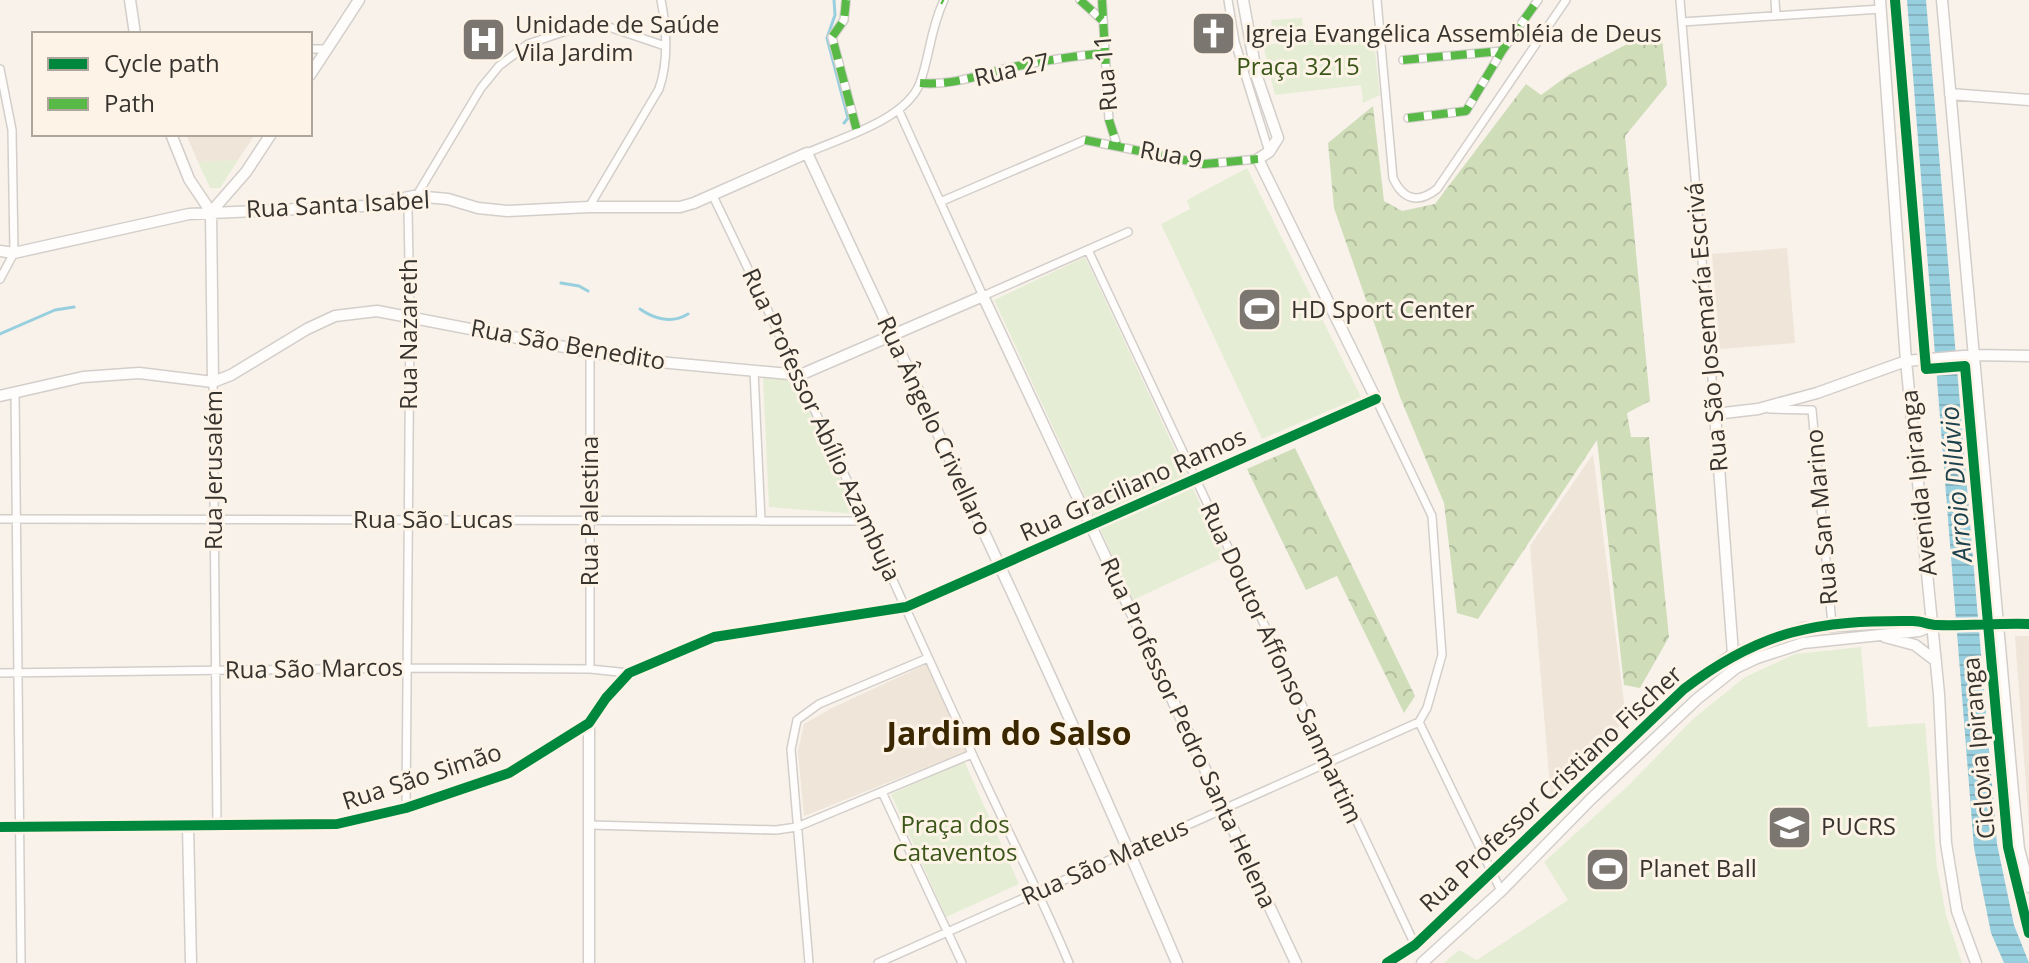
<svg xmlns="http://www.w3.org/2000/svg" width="2029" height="963" font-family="'Open Sans',sans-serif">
<defs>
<pattern id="forest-crowns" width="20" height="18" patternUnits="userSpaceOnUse" patternTransform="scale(2)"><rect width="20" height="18" fill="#cfddb9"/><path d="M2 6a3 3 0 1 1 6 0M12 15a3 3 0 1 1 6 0" fill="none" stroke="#b2be9f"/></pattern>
<pattern id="water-rules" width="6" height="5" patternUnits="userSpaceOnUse" patternTransform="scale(2)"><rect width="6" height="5" fill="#98cfde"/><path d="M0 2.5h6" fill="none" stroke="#84b2bf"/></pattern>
</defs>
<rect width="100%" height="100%" fill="#f8f2eb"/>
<!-- built -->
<path fill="#efe5d8" d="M186,134H255L238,160L198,162Z
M1787,248L1795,343L1720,349L1712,254Z
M1593,454L1626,719L1551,799L1530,546Z
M2015,636H2029V826Z
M927,664L967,751L804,816L798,751L804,724L832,708Z"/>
<!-- forest -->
<path fill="url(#forest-crowns)" d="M1648,33L1662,39L1667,85L1625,136L1650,401L1627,413L1631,437H1649L1669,637L1640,688L1624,685L1597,440L1478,619L1457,613L1444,503L1400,397L1334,208L1328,143L1373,106L1384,201L1402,211L1435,204L1526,84L1541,95L1570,74Z
M1295,448L1415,696L1404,713L1337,576L1306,590L1247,469Z"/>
<!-- park -->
<path fill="#e5eed5" d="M1302,18L1304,38L1273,41L1271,20Z
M1373,34L1380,95L1363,103L1361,85L1275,95L1263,45Z
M238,160L220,188H210L198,162Z
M1247,168L1361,397L1262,439L1161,224L1190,209L1187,200Z
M1085,257L1225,557L1133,600L994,300Z
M763,377L796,378L856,514L769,507Z
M1861,647L1868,727L1925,723L1937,867L1946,915L1962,963H1444L1459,950L1477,960L1568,900L1544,862L1628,786L1693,719L1745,677L1795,654Z
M964,761L1019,884L946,917L891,794Z"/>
<!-- water -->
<path fill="url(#water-rules)" d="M1907,0H1926L1997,844L2014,925L2029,963H2004L1991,933L1974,848Z"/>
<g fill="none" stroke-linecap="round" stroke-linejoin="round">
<!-- stream -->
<path stroke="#98cfde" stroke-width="3" d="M834,0L835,15L827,38L848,118L844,123
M561,283L579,286L588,291
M640,309C654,319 672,324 688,314
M0,334L55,310L74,307"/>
<defs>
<path id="street" d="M846,0L844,20L832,37L857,131
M1080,0L1102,20
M1102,0L1109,120L1117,145
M1228,0L1235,42L1269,152
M1377,0L1393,178C1403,200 1418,204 1437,189L1566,0
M1680,0L1715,414
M1775,0L1776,16
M1682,22L1881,9
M310,49H327
M1403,60L1502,51
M0,69L12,130L14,253L0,279
M920,83C955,86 984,73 1018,66C1047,60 1076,56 1105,53
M899,111L983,296L1128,232
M1408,118L1466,111L1502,51L1538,0
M807,153C840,138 906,120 920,83C930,55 930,30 944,0
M712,194C801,377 885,563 970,749C1002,821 1039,890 1069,963
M940,202L1085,140L1204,164L1258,159
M589,207L659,89C669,60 667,30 661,0
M1088,250L1415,945
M590,352V669
M754,371L761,521
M213,382L217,825
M15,392L21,963
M1376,399L1432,516L1442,655L1427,708L1419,722
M1770,409L1812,410L1832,624
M0,519L866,521
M0,673L407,668L590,669L629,673
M1419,722L1501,891
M882,792L962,963
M406,808L410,316L408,210L481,88L499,66L528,44L569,30L603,25L665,46
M590,825L776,830L797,827L972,754
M809,963L791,749L797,720L819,704L928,658
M878,963L1419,722"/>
<path id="secondary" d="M130,0L135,34
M1880,0L1906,361L1939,694L1946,843L1957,911L1976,963
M1942,0L2013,792L2019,849L2029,887
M310,75L359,0
M1950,94L2029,100
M171,134L189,179L211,212
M0,251L14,253L189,214L364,206L414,196L448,199L478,208L507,211L589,207H680L694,203L807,153C932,422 1061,690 1177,963
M213,382L211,212L246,172L271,134
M0,396L83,377L139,373L213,382L231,375L307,329L335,316L377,311L627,359L800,375L983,296L1296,963
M1885,637L1915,645L1936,661
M1733,654L1715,414L1758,409L1817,393L1906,361L1975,355L2029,356
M188,826L191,963
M0,827L337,824L406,808L509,773L589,723L606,698L629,673L714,637L906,607L1376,399L1258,159L1269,152L1278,138L1257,77L1243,0
M589,963V723
M1387,963L1415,945L1684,689L1733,654L1803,628L1918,621L1934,625
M1422,963L1501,891L1590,800L1697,699L1736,668L1757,658L1803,643L1919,631L1934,625L2029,624"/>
</defs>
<!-- street casing -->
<use href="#street" stroke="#d3cec9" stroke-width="10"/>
<!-- secondary casing -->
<use href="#secondary" stroke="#d3cec9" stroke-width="13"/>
<!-- street -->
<use href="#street" stroke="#fefdfc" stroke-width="7"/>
<!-- secondary -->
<use href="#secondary" stroke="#fefdfc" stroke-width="10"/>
<!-- quiet -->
<path stroke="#58b947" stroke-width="8" stroke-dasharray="16 8" stroke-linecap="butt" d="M846,0L844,20L832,37L857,131
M942,0L944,1
M1080,0L1102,20
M1102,0L1109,120L1117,145
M1403,60L1502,51
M920,83C955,86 984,73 1018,66C1047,60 1076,56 1105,53
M1408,118L1466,111L1502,51L1538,0
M1085,140L1204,164L1258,159"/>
<defs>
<path id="cycleway" d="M1895,0L1926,369L1965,366L2008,847L2029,933
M0,827L337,824L406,808L509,773L589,723L606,698L629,673L714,637L906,607L1376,399
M1387,963L1415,945L1684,689C1762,630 1817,620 1913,621C1922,621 1929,625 1937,625C1968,626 1998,623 2029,624"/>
</defs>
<!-- cycleway casing -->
<use href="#cycleway" stroke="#fdf3e6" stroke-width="15"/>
<!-- cycleway -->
<use href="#cycleway" stroke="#00873e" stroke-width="10"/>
</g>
<!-- icons -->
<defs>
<symbol id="church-square" viewBox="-11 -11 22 22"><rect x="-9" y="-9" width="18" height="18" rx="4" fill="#7b7670" stroke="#fdf3e6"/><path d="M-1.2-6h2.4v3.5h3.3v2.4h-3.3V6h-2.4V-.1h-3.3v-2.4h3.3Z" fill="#fff"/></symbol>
<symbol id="hospital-square" viewBox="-11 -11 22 22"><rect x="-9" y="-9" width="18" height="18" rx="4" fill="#7b7670" stroke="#fdf3e6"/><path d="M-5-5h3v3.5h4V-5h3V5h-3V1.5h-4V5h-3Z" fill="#fff"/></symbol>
<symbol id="stadium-square" viewBox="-11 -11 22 22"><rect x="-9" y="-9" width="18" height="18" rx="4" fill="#7b7670" stroke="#fdf3e6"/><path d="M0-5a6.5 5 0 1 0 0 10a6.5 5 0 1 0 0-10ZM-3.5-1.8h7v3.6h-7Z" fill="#fff"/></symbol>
<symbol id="university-square" viewBox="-11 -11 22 22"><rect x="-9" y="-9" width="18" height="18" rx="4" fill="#7b7670" stroke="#fdf3e6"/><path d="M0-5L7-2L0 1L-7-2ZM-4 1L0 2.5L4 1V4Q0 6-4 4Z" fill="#fff"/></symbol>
</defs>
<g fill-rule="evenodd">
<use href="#church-square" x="1188" y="8" width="51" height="51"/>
<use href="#hospital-square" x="458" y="14" width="51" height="51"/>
<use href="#stadium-square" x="1234" y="284" width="51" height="51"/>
<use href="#university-square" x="1764" y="802" width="51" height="51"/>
<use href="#stadium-square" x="1582" y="844" width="51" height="51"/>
</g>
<g text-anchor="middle" stroke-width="6" stroke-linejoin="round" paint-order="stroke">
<!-- poi labels -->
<g font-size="24" fill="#37332e" stroke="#fdf3e6" text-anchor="start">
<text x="515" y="33">Unidade de Saúde<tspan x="515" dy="28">Vila Jardim</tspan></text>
<text x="1245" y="42">Igreja Evangélica Assembléia de Deus</text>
<text x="1291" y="318">HD Sport Center</text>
<text x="1821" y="835">PUCRS</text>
<text x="1639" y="877">Planet Ball</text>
</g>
<!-- park labels -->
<g font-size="24" fill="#3a5618" stroke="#fdf3e6">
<text x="1298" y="75">Praça 3215</text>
<text x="955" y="833">Praça dos<tspan x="955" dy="28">Cataventos</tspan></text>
</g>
<!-- street labels -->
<g font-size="24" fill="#37332e" stroke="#fdf3e6">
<text transform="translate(1012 70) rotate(-13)" y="8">Rua 27</text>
<text transform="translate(1106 73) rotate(-95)" y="8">Rua 11</text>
<text transform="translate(1171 155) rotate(10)" y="8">Rua 9</text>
<text transform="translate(338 205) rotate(-3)" y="8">Rua Santa Isabel</text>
<text transform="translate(1707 327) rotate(-95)" y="8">Rua São Josemaría Escrivá</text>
<text transform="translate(409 334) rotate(-90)" y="8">Rua Nazareth</text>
<text transform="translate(568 345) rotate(10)" y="8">Rua São Benedito</text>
<text transform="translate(821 425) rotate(65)" y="8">Rua Professor Abílio Azambuja</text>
<text transform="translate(934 426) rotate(65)" y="8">Rua Ângelo Crivellaro</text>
<text transform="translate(214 470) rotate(-90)" y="8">Rua Jerusalém</text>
<text transform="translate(1919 483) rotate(-96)" y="8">Avenida Ipiranga</text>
<text transform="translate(1133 485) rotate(-24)" y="8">Rua Graciliano Ramos</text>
<text transform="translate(590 511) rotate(-90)" y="8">Rua Palestina</text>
<text transform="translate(1822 517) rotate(-95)" y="8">Rua San Marino</text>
<text x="433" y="528">Rua São Lucas</text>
<text transform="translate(1281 663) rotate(65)" y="8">Rua Doutor Affonso Sanmartim</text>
<text transform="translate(314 669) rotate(-1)" y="8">Rua São Marcos</text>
<text transform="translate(1188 733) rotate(65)" y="8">Rua Professor Pedro Santa Helena</text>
<text transform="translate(1979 748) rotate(-95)" y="8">Ciclovia Ipiranga</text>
<text transform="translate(422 777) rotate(-18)" y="8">Rua São Simão</text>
<text transform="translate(1551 789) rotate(-43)" y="8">Rua Professor Cristiano Fischer</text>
<text transform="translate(1105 862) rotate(-24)" y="8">Rua São Mateus</text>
</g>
<!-- water labels -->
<g font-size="26" font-style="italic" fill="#1c424d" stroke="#fdf3e6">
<text transform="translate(1956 484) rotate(-95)" y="9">Arroio Dilúvio</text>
</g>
<!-- district labels -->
<g font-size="32" font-weight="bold" fill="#3a2700" stroke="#fdf3e6">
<text x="1009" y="745">Jardim do Salso</text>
</g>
</g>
<!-- legend -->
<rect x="32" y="32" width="280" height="104" fill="#fdf3e6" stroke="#aea69c" stroke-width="2"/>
<rect x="48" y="58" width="40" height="12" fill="#00873e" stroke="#aea69c" stroke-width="2"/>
<text x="104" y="72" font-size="24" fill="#37332e">Cycle path</text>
<rect x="48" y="98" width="40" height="12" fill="#58b947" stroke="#aea69c" stroke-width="2"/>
<text x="104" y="112" font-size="24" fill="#37332e">Path</text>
</svg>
